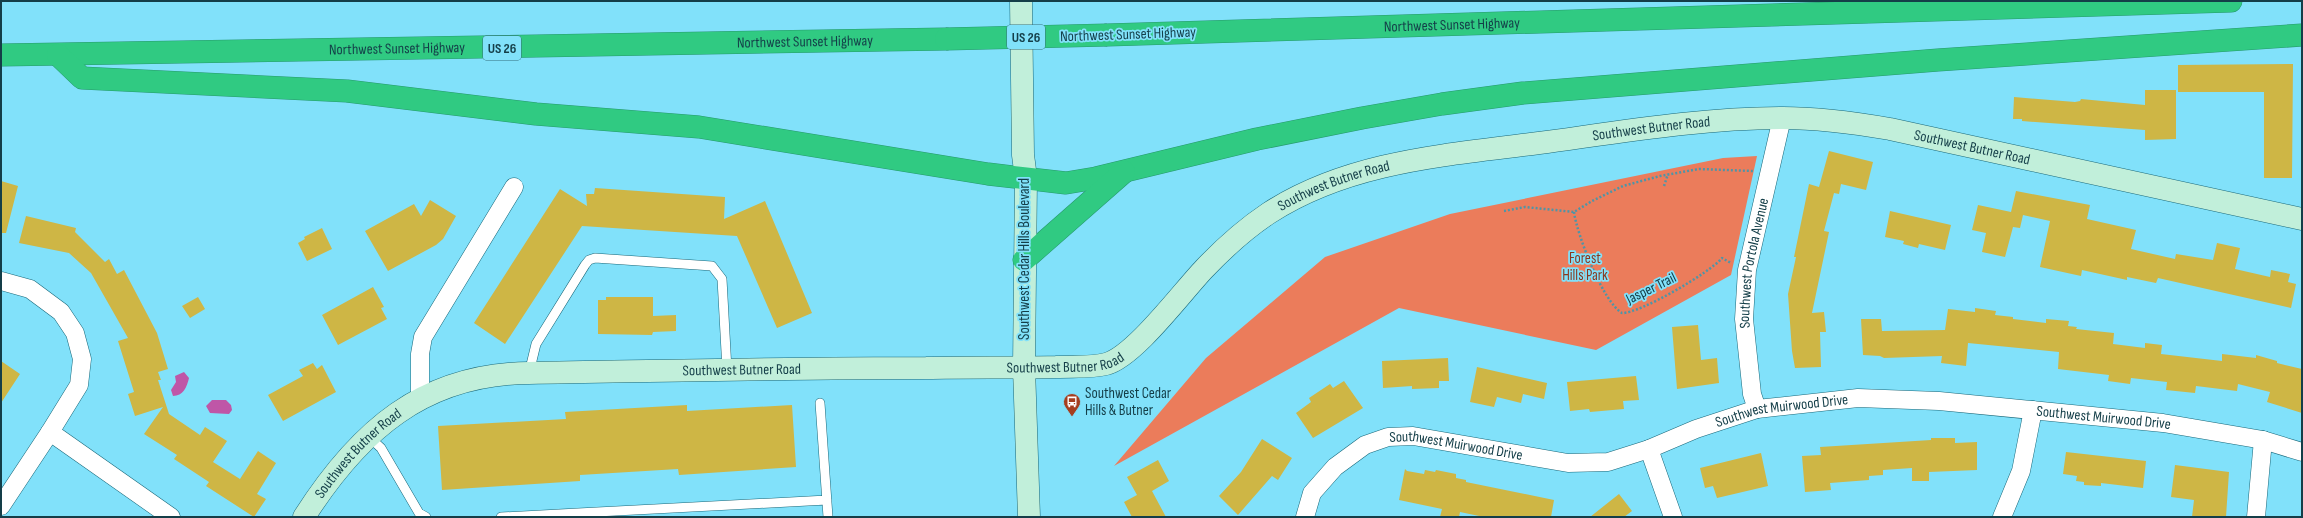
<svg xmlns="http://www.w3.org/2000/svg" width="2303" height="518" font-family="'Sofia Sans Condensed',sans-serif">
<rect width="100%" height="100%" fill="#81e1fa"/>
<!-- green -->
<path fill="#eb7c5b" d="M1757,156L1731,275L1596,350L1399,308L1114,466L1206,358L1325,257L1450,214L1723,158Z"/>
<!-- water -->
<path fill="#bf56a7" d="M184,372L189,378C187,387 183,396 173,396L171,390L176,382L175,376Z
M212,400H226L231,405L232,410L229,414L210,413L206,406Z"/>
<!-- building -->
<path fill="#ceb645" d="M2293,64L2292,178H2264V92H2178V65Z
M2145,90H2176V139L2145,140V130L2022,121V119H2013L2014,97L2075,102L2080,101L2081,99L2145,105Z
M1829,151L1873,162L1866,190L1841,184L1839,194L1834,193L1824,231L1829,232L1812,313L1824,312L1826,332H1820L1821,367L1795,368L1792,351L1788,294L1796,257H1794L1809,184L1819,187Z
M1,181L18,186L6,233H1Z
M595,188L725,197L724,219L765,201L812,313L777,328L737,236L582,226L505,344L474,323L560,189L587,206L586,194H594Z
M2016,191L2090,205L2087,219L2136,230L2131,249L2175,259L2176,254L2213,260L2217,243L2240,248L2235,269L2270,277L2271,270L2290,274L2288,282L2296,284L2291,308L2158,278L2156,283L2127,277V280L2082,270L2081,276L2040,267L2050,221L2023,215L2020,228L2013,227L2005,257L1982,252L1986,233L1972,230L1978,205L2011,212Z
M430,200L456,216L443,239L436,245L388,271L365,231L414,204L421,216Z
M1890,211L1951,225L1945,250L1919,244L1918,248L1903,244L1904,241L1885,237Z
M26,216L76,228L75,232L105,262L109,259L117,274L124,270L157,333L168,369L158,372L161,380H158L169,414L200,435L205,427L227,441L213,462L240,479L258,451L276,463L257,494L266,499L254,517L206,486L209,482L174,459L177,455L144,434L163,407L135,416L128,394L134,392L118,341L128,338L91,273L69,253L19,243Z
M322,228L332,249L307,261L298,243L305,239L304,237Z
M373,287L384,307L381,308L387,319L338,345L322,315Z
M198,297L205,309L190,318L182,306Z
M606,297H653V316L676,315V331L653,332L652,335L598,334V300H606Z
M1975,308L1996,311L1995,315L2013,317V319L2046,323V319L2069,321L2068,326L2077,327L2076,329L2114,333L2113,344L2145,348V343L2162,345L2161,354L2222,361V354L2256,358V355L2277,361V363L2302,369V413L2267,402L2270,392L2238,384L2237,391L2196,386L2195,393L2166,390L2167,382L2131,378L2130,384L2108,381L2109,375L2058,369L2059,352L1968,343L1966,366L1941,363L1942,356L1884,358L1880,356L1863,355L1861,319H1881L1882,331L1945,330L1948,309L1975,312Z
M1698,325L1701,360L1717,358L1719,383L1677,389L1672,327Z
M1448,358L1449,381H1439V388L1412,389V386L1383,388L1382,361Z
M1,361L20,374L1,403Z
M313,363L317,369L322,365L336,392L283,421L268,395L303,376L299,370Z
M1477,367L1547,383L1544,399L1523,394L1521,403L1497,397L1494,407L1470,402Z
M1636,376L1639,400L1623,401L1624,409L1590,412L1589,409L1570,411L1567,382Z
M1344,381L1363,408L1313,438L1296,413L1311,402L1309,398L1330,384L1333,388Z
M687,405V411L792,405L796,467L679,475L678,469L580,475V481L442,490L438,426L566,419L565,412Z
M1931,438H1955V443L1977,442V470L1929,472V481H1912V468L1883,470V475L1869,476V480L1830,483L1831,490L1805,492L1802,456L1821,455L1820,447L1931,440Z
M1262,439L1292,458L1278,480L1272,476L1238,515L1219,496L1241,472Z
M2066,452L2146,461L2143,488L2101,483V486L2084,485V482L2076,481L2077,476L2063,474Z
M1761,453L1768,486L1717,498L1713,486L1705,488L1700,468Z
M1158,460L1169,481L1152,491L1166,517H1132L1124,502L1137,495L1127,477Z
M2175,465L2229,472L2226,517H2192L2194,500L2171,497Z
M1405,469L1407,471L1424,474L1425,470L1435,472L1436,470L1456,474V478L1466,480V482L1554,500L1551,517H1484L1460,512L1459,517H1440L1442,509L1399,500Z
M1619,494L1632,511L1624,517H1590Z"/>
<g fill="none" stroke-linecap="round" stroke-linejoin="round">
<defs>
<path id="lane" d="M529,373L536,344L541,336L585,265L589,260L595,258L712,266L722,279L727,370
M820,403L828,517
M368,436L381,448L419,513L426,517
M501,517L827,500"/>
<g id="street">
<path d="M1,281L30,289L61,312L75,333L82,359L79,385L50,432L1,506"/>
<path d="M420,399V354L423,337L514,187"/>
<path id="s1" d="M1757,409L1752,394L1744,319L1747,270L1782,118"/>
<path d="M50,432L171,517"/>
<path d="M1649,449L1673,517"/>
<path id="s2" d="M1305,517L1312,493L1335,467L1365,445L1388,437L1413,436L1568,463L1608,462L1649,449L1696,429L1757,409L1858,398L1939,401L2163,423L2263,440L2302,452"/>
<path d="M2002,517L2021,471L2033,410"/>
<path d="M2256,517L2263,440"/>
</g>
<g id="secondary">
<path d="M1021,1L1023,155L1026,178L1024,368L1029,517"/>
<path id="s3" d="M304,517C359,431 423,374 529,373C662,371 794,368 926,368C969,367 1013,368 1056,367C1072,366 1091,368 1106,364C1134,357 1182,292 1204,269C1223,249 1245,229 1269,213C1349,161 1447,155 1539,143C1620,132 1701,118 1783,118C1819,118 1855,123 1890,129L2302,219"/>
</g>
<g id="highway">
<path id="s4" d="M1107,35L2231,1"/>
<path id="s5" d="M1,55L946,39"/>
<path d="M58,55L82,78L347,91L536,114L699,127L988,174L1066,183L1096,178L1257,139L1362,118L1442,104L1523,93L1938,60L2302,35"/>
<path d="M1024,260L1124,172"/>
</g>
</defs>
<!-- lane casing -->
<use href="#lane" stroke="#19687a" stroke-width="10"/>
<!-- street casing -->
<use href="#street" stroke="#19687a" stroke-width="19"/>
<!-- secondary casing -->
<use href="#secondary" stroke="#19687a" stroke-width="23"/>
<!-- highway casing -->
<use href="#highway" stroke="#26996e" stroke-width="23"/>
<!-- path -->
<path stroke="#4e95a7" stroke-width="2.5" stroke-dasharray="2 2" stroke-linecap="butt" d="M1664,186L1668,174
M1504,211L1525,207L1574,212L1592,201L1623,186L1660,176L1699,169L1753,171
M1574,212C1577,235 1603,302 1622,313C1639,314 1711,272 1722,258L1731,263"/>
<!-- lane -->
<use href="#lane" stroke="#fff" stroke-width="9"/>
<!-- street -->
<use href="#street" stroke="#fff" stroke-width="18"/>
<!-- secondary -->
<use href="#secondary" stroke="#c1efda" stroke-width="22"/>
<!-- highway -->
<use href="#highway" stroke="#30ca82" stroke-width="22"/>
<defs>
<path id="highway-bridge" d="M946,39L1107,35"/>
</defs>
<!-- highway-bridge casing -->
<use href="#highway-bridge" stroke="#26996e" stroke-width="23" stroke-linecap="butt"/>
<!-- highway-bridge -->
<use href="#highway-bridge" stroke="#30ca82" stroke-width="22"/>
</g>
<!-- icons -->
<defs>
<symbol id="bus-pin" viewBox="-11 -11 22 30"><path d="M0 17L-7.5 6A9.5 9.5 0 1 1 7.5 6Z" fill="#a53e1e" stroke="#81e1fa"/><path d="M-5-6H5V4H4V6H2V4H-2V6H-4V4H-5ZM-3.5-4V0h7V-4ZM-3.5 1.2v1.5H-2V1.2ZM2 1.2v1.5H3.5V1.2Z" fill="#fff"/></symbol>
</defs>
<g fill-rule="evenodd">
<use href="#bus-pin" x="1062" y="392" width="20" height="27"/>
</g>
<g text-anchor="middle" stroke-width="3.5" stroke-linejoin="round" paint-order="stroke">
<!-- shield labels -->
<g fill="#81e1fa" stroke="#356f7d" stroke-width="1">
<rect x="1007" y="25" width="38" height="24" rx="3"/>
<rect x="483" y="36" width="38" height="24" rx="3"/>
</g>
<g font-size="14" font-weight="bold" fill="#143e48">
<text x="1026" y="42">US 26</text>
<text x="502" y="53">US 26</text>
</g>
<!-- street labels -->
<g font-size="15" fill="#143e48" stroke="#81e1fa">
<text dy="5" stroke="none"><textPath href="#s4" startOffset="345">Northwest Sunset Highway</textPath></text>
<text transform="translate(1128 34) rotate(-2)" y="5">Northwest Sunset Highway</text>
<text dy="5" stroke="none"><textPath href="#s5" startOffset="804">Northwest Sunset Highway</textPath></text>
<text dy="5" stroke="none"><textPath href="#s5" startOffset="396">Northwest Sunset Highway</textPath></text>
<text dy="5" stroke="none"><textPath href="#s3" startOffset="1476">Southwest Butner Road</textPath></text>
<text dy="5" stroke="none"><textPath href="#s3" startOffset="1800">Southwest Butner Road</textPath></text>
<text dy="5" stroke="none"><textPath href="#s3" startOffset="1152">Southwest Butner Road</textPath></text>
<text transform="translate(1024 259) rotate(-90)" y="5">Southwest Cedar Hills Boulevard</text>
<text dy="5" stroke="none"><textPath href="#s1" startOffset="148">Southwest Portola Avenue</textPath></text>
<text transform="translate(1651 288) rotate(-26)" y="5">Jasper Trail</text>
<text dy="5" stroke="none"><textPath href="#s3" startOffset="817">Southwest Butner Road</textPath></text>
<text dy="5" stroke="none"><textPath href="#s3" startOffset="493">Southwest Butner Road</textPath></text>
<text dy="5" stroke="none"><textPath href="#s2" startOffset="526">Southwest Muirwood Drive</textPath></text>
<text dy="5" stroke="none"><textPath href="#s2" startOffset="850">Southwest Muirwood Drive</textPath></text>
<text dy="5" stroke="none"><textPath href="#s2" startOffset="190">Southwest Muirwood Drive</textPath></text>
<text dy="5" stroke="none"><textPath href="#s3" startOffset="84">Southwest Butner Road</textPath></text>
</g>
<!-- park labels -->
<g font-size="15" fill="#8a3820" stroke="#81e1fa">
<text x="1585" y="263">Forest<tspan x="1585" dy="17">Hills Park</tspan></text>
</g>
<!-- poi labels -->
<g font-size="15" fill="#143e48" stroke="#81e1fa" text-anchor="start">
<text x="1085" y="398">Southwest Cedar<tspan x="1085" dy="17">Hills &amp; Butner</tspan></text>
</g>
</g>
<!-- border -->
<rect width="2303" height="518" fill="none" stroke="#143e48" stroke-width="4"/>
</svg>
